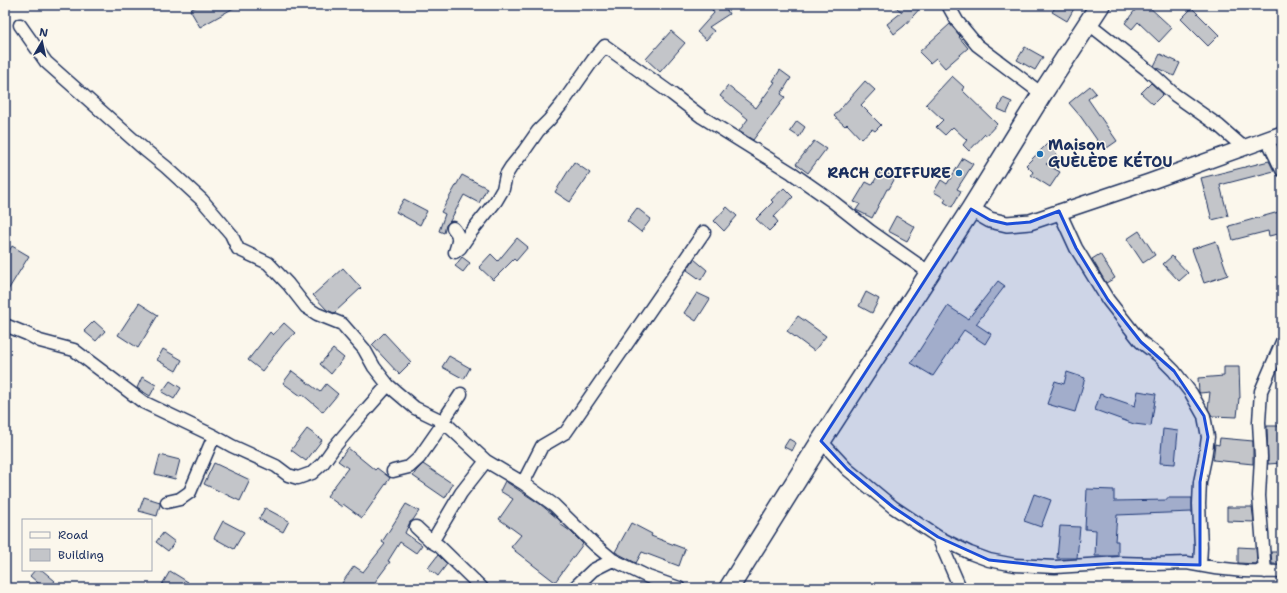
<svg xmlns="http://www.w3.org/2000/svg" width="1287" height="593" font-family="'Shantell Sans',sans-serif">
<rect width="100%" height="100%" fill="#fbf7ec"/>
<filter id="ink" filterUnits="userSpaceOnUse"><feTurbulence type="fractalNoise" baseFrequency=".025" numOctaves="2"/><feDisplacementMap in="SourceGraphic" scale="8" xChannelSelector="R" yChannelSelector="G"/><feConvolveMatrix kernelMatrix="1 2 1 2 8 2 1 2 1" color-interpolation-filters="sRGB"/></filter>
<g filter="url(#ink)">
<!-- building -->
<path fill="#c3c5c9" stroke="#1b2f5e" d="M199,5H239L200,27L190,10Z
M720,5H724L729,14L709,27L714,31L706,40L697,32L714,13L712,10Z
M893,5H923L904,26L894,34L887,24L902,12Z
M1057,5H1076L1067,21L1052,12Z
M1139,5H1147L1172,28L1159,42L1138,22L1132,29L1125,23Z
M1192,8L1219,35L1208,46L1181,19Z
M950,24L960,36L959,37L968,48L945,68L936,58L930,63L919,52Z
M671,31L685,43L660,72L646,59Z
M1025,47L1043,57L1035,70L1017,60Z
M1160,54L1180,63L1174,76L1157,68L1154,66Z
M780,70L791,78L781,94L785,97L753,140L739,131L748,119L720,96L728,86L756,108L775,82L773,81Z
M952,76L964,87L962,90L997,124L986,136L985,134L969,151L963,145L967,140L953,127L945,135L936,127L943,120L926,104Z
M865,81L875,90L861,105L881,125L875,131L872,129L861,139L847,124L845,126L834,116Z
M1151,83L1163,94L1153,104L1141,93Z
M1090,86L1096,93L1088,99L1117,141L1104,150L1081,117L1069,103Z
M1003,98L1012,102L1007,113L998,109Z
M797,121L805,127L799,137L790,131Z
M814,141L826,149L808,173L796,164Z
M1047,144L1054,150L1059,158L1046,164L1060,172L1050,187L1031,175L1033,172L1026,165Z
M963,158L973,164L957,189L961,191L952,207L944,202L946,199L934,192L941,180L947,184Z
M1269,161L1274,171L1220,185L1228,216L1212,220L1201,178Z
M574,162L590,173L570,202L555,192Z
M881,170L895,178L889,189H887L872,218L856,210L860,204L854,202L866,182L872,185Z
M462,175L487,188L479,203L464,195L450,221L446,225L444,233L439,231L445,214L441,212Z
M784,188L793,197L774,217L778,222L769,231L756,219L773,202L771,200Z
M404,199L427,211L420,225L396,212Z
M727,207L737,216L724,231L714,221Z
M637,208L651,219L641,232L627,221Z
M1282,211V233L1269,236L1268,231L1264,232L1233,240L1229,226Z
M896,216L915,227L907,241L888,231Z
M1139,231L1155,255L1143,263L1127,239Z
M517,238L528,247L516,261L514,259L493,280L479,267L491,254L498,261Z
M1216,241L1228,275L1204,283L1192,249Z
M12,246L29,256L5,295V258Z
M1100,254L1115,278L1106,283L1092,259Z
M1172,256L1188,273L1179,281L1163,264Z
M462,257L470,263L463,272L455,266Z
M694,259L707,270L701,280L687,270Z
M343,268L361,288L334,313L327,310L313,295Z
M998,281L1005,286L976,324L991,334L985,344L964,330L933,376L911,363L948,306L968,319Z
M866,292L879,299L872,313L859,306Z
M697,293L710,299L696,321L684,313Z
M139,303L158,315L138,348L118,335Z
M798,316L826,336L814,351L787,331Z
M94,321L105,331L96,341L84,331Z
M284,323L295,333L285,342L262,371L248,360L270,332L273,335Z
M384,333L411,362L399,374L372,345Z
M163,349L182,360L176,371L157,360Z
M333,349L344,358L331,374L320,364Z
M449,356L470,368L464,379L442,367Z
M1224,367H1239L1240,398H1239L1237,417L1212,416L1208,409L1210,392L1200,393L1199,392L1198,378L1224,376Z
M292,371L320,392L326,384L338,394L323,412L302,394L301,396L283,383Z
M1067,372L1085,378L1075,412L1047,404L1055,381L1064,384Z
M142,377L156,385L150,396L137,388Z
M170,381L181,388L174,399L162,392Z
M1138,391L1156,394L1151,426L1134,424L1095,410L1100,394L1135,406Z
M1267,426H1282V463L1268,464Z
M307,429L322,440L306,461L291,450Z
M1163,429L1178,431L1175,464L1160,463Z
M1220,438L1253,441V464L1213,460L1215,444L1219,445Z
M789,439L796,443L792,451L784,447Z
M348,448L375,470L377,468L390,478L362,518L343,504L342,507L327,496L348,468L338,461Z
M160,455L180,460L175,479L155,474Z
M214,463L250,480L240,501L204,484Z
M423,464L453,484L445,498L413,476L416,471Z
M505,481L540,504L557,518L561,522L560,524L570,531L583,544L555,582L515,551H516L511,547L521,535L499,519L513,499L500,491Z
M1087,489L1114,490V501L1167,500V498H1192V512L1117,515L1115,541H1118V556H1095L1096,530L1085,529Z
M1034,494L1051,500L1041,527L1024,521Z
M144,497L160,502V505L157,516L139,511Z
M406,504L419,511L413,520L410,522L405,533L422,545L416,553L400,542L388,561L390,562L375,582L382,588H349L342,583L354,566L363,572L385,544L382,542Z
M1227,507H1252L1254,522L1227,521Z
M265,508L289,521L283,532L259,519Z
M223,521L244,532L234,549L214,538Z
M631,523L652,534L651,536L685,549L679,566L642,552L636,563L615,552Z
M1060,526L1080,527L1077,558H1057Z
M163,533L175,542L168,551L156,542Z
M1238,547L1256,548L1257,564L1238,563Z
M1271,552H1282V564H1272Z
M438,555L447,564L438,576L428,568Z
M35,570H42L55,581L49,588H44L30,576Z
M170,571L188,582L184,588H160Z"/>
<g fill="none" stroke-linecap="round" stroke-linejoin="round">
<defs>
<path id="minor" d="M948,5L957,21L977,45L1042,94
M1088,23L1150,72L1175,95L1219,126L1243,147
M20,25L46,62L145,150L166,167L202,200L231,234L238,249L268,263L288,284L306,307L317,314L342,324L364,349L374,367L388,385L415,408L444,422L486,461L523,483L554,505L595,545L613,560L648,577L679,588
M1267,139L1282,170
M1059,211L1076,248L1108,300L1141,342L1158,355L1174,371L1191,393L1204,416L1208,437L1205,458L1200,482L1199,504L1201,547L1200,565
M453,228C461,236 458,243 455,252L460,248L471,232L496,201L503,189L506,175L511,167L524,151L538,131L549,120L562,104L593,60L605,46L672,94L702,117L792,173L832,201L870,231L930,273
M5,325L27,334L40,341L74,350L143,402L214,436
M443,421L461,394
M821,441L847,469L893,507L938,537L970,553L989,560L1015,565L1055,567L1120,563L1154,564L1187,563L1215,568L1244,571L1282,572
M393,471L409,467L419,458L444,422
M523,483L542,446L566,432L704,232
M167,502L180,499L190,492L214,436L232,446L276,466L288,475L298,478L312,473L323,463L335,446L357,420L388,385
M416,527L432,542L439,546L482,588
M938,537L960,588
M432,542L461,493L486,461
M1265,572L1259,496L1261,457L1259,422L1261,391L1282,342
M574,588L593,570L613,560"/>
<path id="tertiary" d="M971,209L990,220L1007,224L1030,222L1149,182L1282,134"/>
<path id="primary" d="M729,588L821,441L971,209L1042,94L1100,5"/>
</defs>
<!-- minor casing -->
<use href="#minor" stroke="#1b2f5e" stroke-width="15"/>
<!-- tertiary casing -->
<use href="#tertiary" stroke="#1b2f5e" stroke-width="18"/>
<!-- primary casing -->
<use href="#primary" stroke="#1b2f5e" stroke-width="22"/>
<!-- minor -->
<use href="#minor" stroke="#fbf7ec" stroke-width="12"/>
<!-- tertiary -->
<use href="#tertiary" stroke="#fbf7ec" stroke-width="15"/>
<!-- primary -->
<use href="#primary" stroke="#fbf7ec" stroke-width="19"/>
</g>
</g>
<!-- marked area -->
<path fill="#1d4ed8" fill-opacity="0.2" stroke="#1d4ed8" stroke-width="3" stroke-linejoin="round" d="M971,209L990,220L1007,224L1030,222L1059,211L1076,248L1108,300L1141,342L1174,371L1204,416L1208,437L1200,482V565L1120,563L1055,567L989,560L938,537L893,507L847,469L821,441Z"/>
<!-- markers -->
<g fill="#1f6fb2" stroke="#fbf7ec" stroke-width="1.5">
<circle cx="1040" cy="154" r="4"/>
<circle cx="959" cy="173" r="4"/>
</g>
<g text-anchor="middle" stroke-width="3" stroke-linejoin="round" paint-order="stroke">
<!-- poi labels -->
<g font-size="15" font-weight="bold" fill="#1b2f5e" stroke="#fbf7ec" text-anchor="start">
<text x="1048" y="150">Maison<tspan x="1048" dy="17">GUÈLÈDE KÉTOU</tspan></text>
<text x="951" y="178" text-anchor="end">RACH COIFFURE</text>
</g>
</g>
<!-- margin -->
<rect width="1287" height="593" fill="none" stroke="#fbf7ec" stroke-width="20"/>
<rect x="10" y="10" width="1267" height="573" fill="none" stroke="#1b2f5e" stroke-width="1.5" filter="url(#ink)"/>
<!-- legend -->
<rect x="22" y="519" width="130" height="52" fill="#fbf7ec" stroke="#a1a7b3"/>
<rect x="30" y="532" width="20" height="6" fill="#fbf7ec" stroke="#a1a7b3"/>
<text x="58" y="539" font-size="12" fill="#1b2f5e">Road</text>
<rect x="30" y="549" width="20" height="12" fill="#c3c5c9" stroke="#a1a7b3"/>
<text x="58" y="559" font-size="12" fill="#1b2f5e">Building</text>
<!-- north arrow -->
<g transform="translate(42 42) rotate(9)" stroke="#fbf7ec" stroke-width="3" paint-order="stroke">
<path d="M0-3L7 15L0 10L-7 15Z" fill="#1b2f5e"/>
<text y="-6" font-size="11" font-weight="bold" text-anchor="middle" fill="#1b2f5e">N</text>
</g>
</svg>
